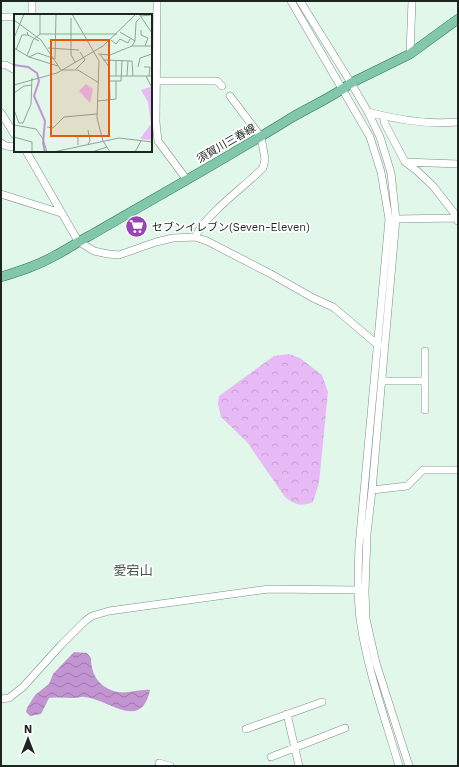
<svg xmlns="http://www.w3.org/2000/svg" width="459" height="767" font-family="'Work Sans','Noto Sans JP',sans-serif">
<defs>
<pattern id="forest-crowns" width="20" height="18" patternUnits="userSpaceOnUse"><rect width="20" height="18" fill="#e7baf5"/><path d="M2 6a3 3 0 1 1 6 0M12 15a3 3 0 1 1 6 0" fill="none" stroke="#c6a0d2"/></pattern>
<pattern id="water-waves" width="16" height="10" patternUnits="userSpaceOnUse"><rect width="16" height="10" fill="#c394d2"/><path d="M0 5q4-4 8 0t8 0" fill="none" stroke="#9e79aa"/></pattern>
</defs>
<rect width="100%" height="100%" fill="#e0f7ea"/>
<!-- forest -->
<path fill="url(#forest-crowns)" d="M289,354L300,358L322,375L328,392L319,483L313,502C300,507 296,505 285,497L247,442L221,417L218,404L219,396L274,356Z"/>
<!-- water -->
<path fill="url(#water-waves)" d="M74,652L87,653L91,658C91,676 100,688 118,692C128,694 139,689 150,690C141,732 109,699 84,697C81,696 78,698 74,698C66,698 58,697 49,698L41,714L30,716L26,712L27,708L35,695L49,684L53,674Z"/>
<g fill="none" stroke-linecap="round" stroke-linejoin="round">
<defs>
<path id="minor" d="M157,1L156,122L158,141L187,180
M291,1L370,137L381,172L389,219L359,546C358,571 357,595 360,619C367,669 385,718 399,766
M300,1L351,83L368,112L380,137L391,173L396,219L372,490L367,534L365,592L366,619L376,663L409,766
M32,15V1
M1,17H15
M410,54L412,1
M1,65H6L15,70
M151,81H217L222,86
M368,112C398,120 427,125 458,122
M1,113L15,135
M384,117V122L405,162L416,170L433,186L458,218V221
M1,143L6,146L15,147
M26,151L78,241L94,251L108,254L119,255L156,242L173,238L195,237L207,241L271,274L313,298L333,307L378,345H381
M405,162L458,164
M1,194L61,213
M396,219L458,218
M195,237C208,212 242,189 263,168L265,159L261,137L230,96
M382,381H425V410
M425,381V351
M372,490L407,486L423,470H458
M1,699L9,698L23,687L61,645L85,621L92,616L109,611L269,589L358,590
M287,714L299,766
M246,729L322,702
M271,757L345,728
M159,763L170,766"/>
<path id="major" d="M1,277C20,271 39,265 56,255C68,249 79,241 91,235C158,196 225,159 291,118C311,106 333,97 351,83L410,54L458,19"/>
</defs>
<!-- minor casing -->
<use href="#minor" stroke="#7c9186" stroke-width="8"/>
<!-- major casing -->
<use href="#major" stroke="#287655" stroke-width="10"/>
<!-- minor -->
<use href="#minor" stroke="#fff" stroke-width="7"/>
<!-- major -->
<use href="#major" stroke="#82c7aa" stroke-width="9"/>
</g>
<!-- icons -->
<defs>
<symbol id="supermarket-disc" viewBox="-11 -11 22 22"><circle r="9.5" fill="#9844b2" stroke="#fefefe"/><path d="M-6-5.5h2.5l.6 2H6L4.5 2H-2.5L-4.4-4H-6ZM-1.5 3.2a1.3 1.3 0 1 0 .1 0ZM3 3.2a1.3 1.3 0 1 0 .1 0Z" fill="#fff"/></symbol>
</defs>
<g fill-rule="evenodd">
<use href="#supermarket-disc" x="124" y="214" width="25" height="25"/>
</g>
<g text-anchor="middle" stroke-width="3.5" stroke-linejoin="round" paint-order="stroke">
<!-- street labels -->
<g font-size="11" fill="#1c2520" stroke="#fefefe">
<text transform="translate(226 143) rotate(-30)" y="4">須賀川三春線</text>
</g>
<!-- poi labels -->
<g font-size="11" fill="#1c2520" stroke="#fefefe" text-anchor="start">
<text x="152" y="231">セブンイレブン(Seven-Eleven)</text>
</g>
<!-- quarter labels -->
<g font-size="13" fill="#44584d" stroke="#fefefe">
<text x="133" y="575">愛宕山</text>
</g>
</g>
<!-- overview -->
<g transform="translate(14 14)">
<rect width="138" height="138" fill="#e0f7ea"/>
<path d="M72,70L79,75L76,89L65,77ZM136,73L138,74V126L126,125L137,110L134,88L127,76Z" fill="#e7baf5"/>
<path fill="none" stroke="#c394d2" stroke-width="2" d="M0,51L14,53L23,59L25,67L20,82L31,107L29,129L31,138"/>
<path fill="none" stroke="#92a399" stroke-width="1" d="M58,0L85,47L83,104L89,127L96,138M125,0L138,19M126,2L138,1M57,4V41L61,48M0,6L27,26L47,56H64L85,69M127,16V21L134,24L131,32M26,20V0M14,21L25,27M0,24L10,0M97,26L102,30L106,25L114,29L116,25M121,27L122,8L126,4M118,32H138M0,34L15,43L44,52M34,34L65,36M2,36L8,21H14L13,18M84,40L96,41L118,32L121,27L106,18M86,40L95,53L96,85M13,42L19,26L26,20H103M15,43L24,39L41,45L42,0M89,46L118,47L119,62M124,53L126,44L138,40M130,53H136L135,62M62,55L71,46L66,38M96,62H138M102,62V47M113,62L114,47M132,62L138,74M96,67H107L108,46M0,71L43,59L89,32L122,0M0,79L10,72L18,71M84,87L102,85V67M0,96L5,109H9L17,90L18,64M0,111L22,115L29,125L33,138M33,113L39,114L50,103L83,100M74,116L76,127L74,130M57,122L64,123V131M0,123L18,128V138M39,138L105,124L138,128M78,138L93,133M121,138L127,127"/>
<path fill="#e8590c" fill-opacity="0.15" stroke="#e8590c" stroke-width="2" d="M37,26H95V122H37Z"/>
<rect width="138" height="138" fill="none" stroke="#1c2520" stroke-width="2"/>
</g>
<!-- border -->
<rect width="459" height="767" fill="none" stroke="#1c2520" stroke-width="4"/>
<!-- north arrow -->
<g transform="translate(28 739)" stroke="#fefefe" stroke-width="3" paint-order="stroke">
<path d="M0-3L7 15L0 10L-7 15Z" fill="#1c2520"/>
<text y="-6" font-size="11" font-weight="bold" text-anchor="middle" fill="#1c2520">N</text>
</g>
</svg>
